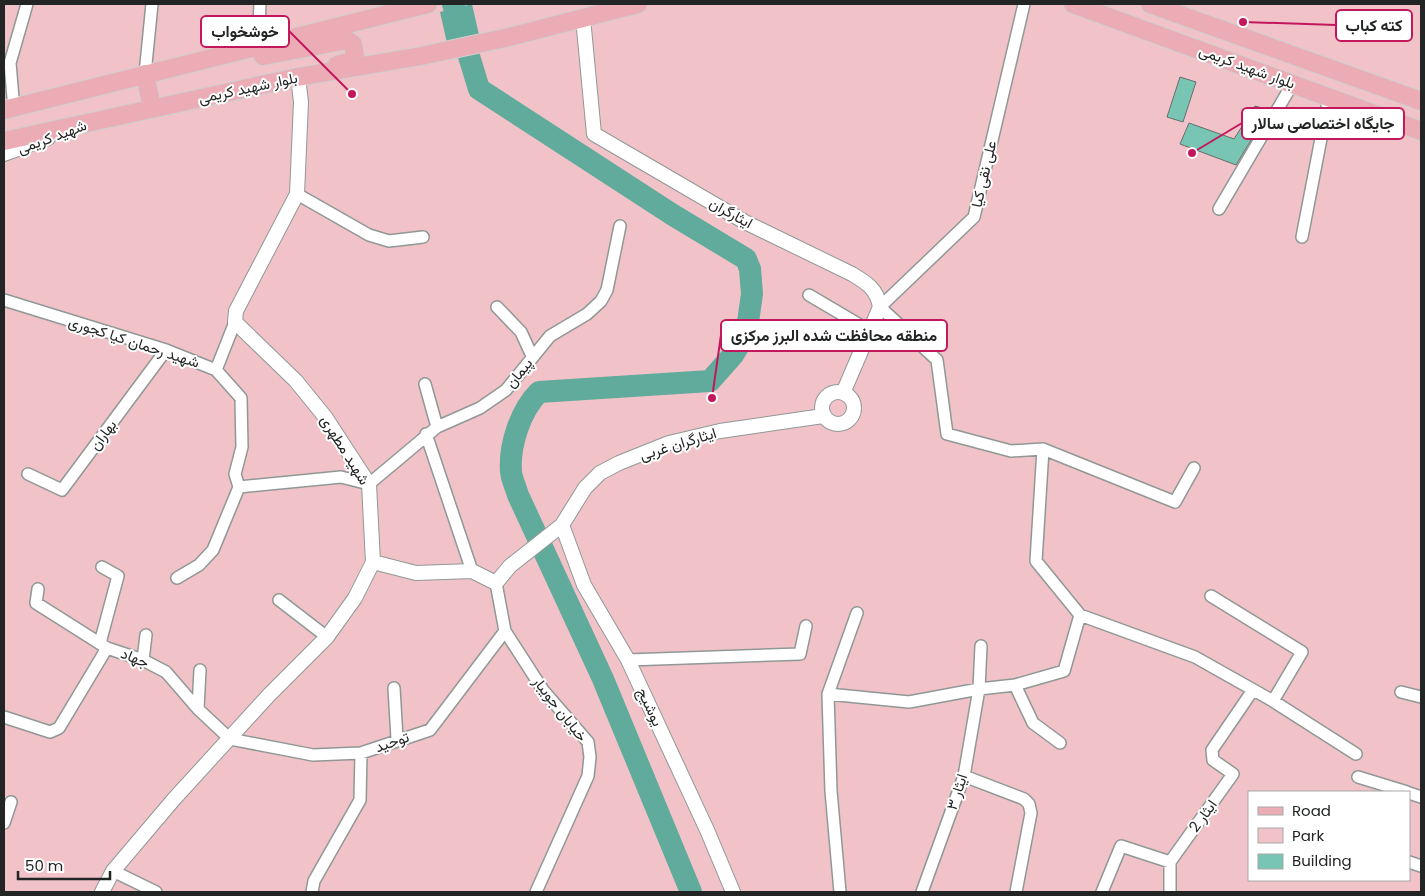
<svg xmlns="http://www.w3.org/2000/svg" width="1425" height="896" font-family="Poppins,Vazirmatn,sans-serif">
<rect width="100%" height="100%" fill="#edf5f3"/>
<!-- green -->
<path fill="#f1c3c8" fill-rule="evenodd" d="M4,4H1421V892H4ZM1249,792H1409V880H1249Z"/>
<!-- water -->
<path fill="#60ab9b" d="M472,4L479,35L447,43L440,12Z"/>
<g fill="none" stroke-linecap="round" stroke-linejoin="round">
<!-- river -->
<path stroke="#60ab9b" stroke-width="22" d="M453,4L479,89L673,215L746,259L750,269L752,294L748,322L742,340L733,355L710,381L539,392C520,411 509,446 511,472C512,480 516,488 518,495L603,679L691,892"/>
</g>
<!-- building -->
<path fill="#79c5b4" stroke="#676e6c" d="M1180,77L1196,82L1183,122L1167,117Z
M1255,106L1269,110L1236,165L1180,144L1189,123L1234,139Z"/>
<g fill="none" stroke-linecap="round" stroke-linejoin="round">
<defs>
<path id="minor" d="M1024,4L974,217L880,307L937,360L947,434L1011,451L1043,449L1175,502L1194,468
M258,46L260,4
M145,74L152,4
M13,98L10,63L27,4
M297,194L369,235L389,241L423,237
M1219,209L1293,83
M1302,237L1329,97
M809,295L870,331
M4,300L166,350L216,370L235,322
M497,307L521,332L532,356
M425,384L437,427
M426,434L472,571
M28,474L62,490L166,350
M239,487L341,477L369,484L437,427L480,408L506,390L550,336L587,314L601,301L607,290L620,226
M177,578L199,565L213,550L239,487L235,474L242,447L241,398L216,370
M496,583L505,631L543,690L588,742L590,757L588,776L536,892
M38,589L36,603L107,648L143,660L166,672L198,709L230,739L313,755L361,753L430,730L505,631
M1211,596L1302,652L1273,701
M279,600L327,637
M1080,615L1195,657L1273,701L1356,754
M100,643L118,576L102,567
M143,660L146,635
M628,660L800,654L806,626
M1015,685L1033,723L1060,743
M394,688L397,739
M1401,692L1421,697
M828,694L909,702L979,689L1015,685L1064,671L1080,615L1036,561L1043,449
M198,709L200,670
M4,717L50,732L59,728L107,648
M964,776L1024,799L1029,804L1031,813L1016,892
M1358,777L1407,792
M1409,793L1421,797
M4,823L11,802
M1170,862V892
M1409,862L1421,866
M113,871L156,892
M312,892L314,881L360,800L361,753
M840,892L831,791L828,694L857,613
M922,892L964,776L979,689L981,646
M1102,892L1121,846L1170,862L1233,774L1213,760L1212,750L1253,690"/>
<path id="tertiary" d="M583,18L594,134L745,222L852,274C867,283 877,289 880,307L843,393
M4,154L48,138
M822 408a16 16 0 1 1 32 0a16 16 0 1 1-32 0Z
M562,525L584,585L628,660L707,830L733,892
M373,562L416,573L472,571L496,583L510,566L562,525L585,488L600,473L619,463L669,443L720,431L823,416
M102,892L113,871L174,799L269,695L327,637L355,598L373,562L369,484L326,418L296,381L235,322L236,311L297,194L301,102L298,77"/>
<path id="primary" d="M1073,4L1421,131
M1150,4L1421,101
M263,56L347,40L353,44L355,56L352,61L337,65
M145,74L152,108
M4,110L428,4
M4,141L298,77L421,56L505,38L638,4"/>
</defs>
<!-- minor casing -->
<use href="#minor" stroke="#909896" stroke-width="14"/>
<!-- tertiary casing -->
<use href="#tertiary" stroke="#909896" stroke-width="16"/>
<!-- primary casing -->
<use href="#primary" stroke="#cecfcf" stroke-width="20"/>
<!-- minor -->
<use href="#minor" stroke="#fff" stroke-width="11"/>
<!-- tertiary -->
<use href="#tertiary" stroke="#fff" stroke-width="14"/>
<!-- primary -->
<use href="#primary" stroke="#ebacb6" stroke-width="18"/>
</g>
<g text-anchor="middle" stroke-width="4" stroke-linejoin="round" paint-order="stroke">
<!-- street labels -->
<g font-size="15" fill="#222524" stroke="#fff">
<text transform="translate(1247 67) rotate(20)" y="5">بلوار شهید کریمی</text>
<text transform="translate(248 88) rotate(-12)" y="5">بلوار شهید کریمی</text>
<text transform="translate(52 137) rotate(-20)" y="5">شهید کریمی</text>
<text transform="translate(984 174) rotate(-77)" y="5">علی نقی کیا</text>
<text transform="translate(731 213) rotate(29)" y="5">ایثارگران</text>
<text transform="translate(134 342) rotate(18)" y="5">شهید رحمان کیا کجوری</text>
<text transform="translate(519 373) rotate(-51)" y="5">پیمان</text>
<text transform="translate(103 435) rotate(-53)" y="5">بهاران</text>
<text transform="translate(678 444) rotate(-17)" y="5">ایثارگران غربی</text>
<text transform="translate(345 450) rotate(58)" y="5">شهید مطهری</text>
<text transform="translate(135 658) rotate(22)" y="5">جهاد</text>
<text transform="translate(650 707) rotate(65)" y="5">یوشیج</text>
<text transform="translate(560 709) rotate(52)" y="5">خیابان جویبار</text>
<text transform="translate(392 742) rotate(-19)" y="5">توحید</text>
<text transform="translate(957 792) rotate(-72)" y="5">ایثار ۳</text>
<text transform="translate(1203 816) rotate(-54)" y="5">ایثار 2</text>
</g>
</g>
<!-- callouts -->
<path fill="none" stroke="#c2185b" stroke-width="2" d="M1243 22L1336 25M352 94L289 31M1192 153L1242 123M712 398L721 335"/>
<g fill="#c2185b" stroke="#fff" stroke-width="2">
<circle cx="1243" cy="22" r="5"/>
<circle cx="352" cy="94" r="5"/>
<circle cx="1192" cy="153" r="5"/>
<circle cx="712" cy="398" r="5"/>
</g>
<g fill="#fff" stroke="#c2185b" stroke-width="2">
<rect x="1336" y="10" width="76" height="31" rx="5"/>
<rect x="201" y="16" width="88" height="31" rx="5"/>
<rect x="1242" y="108" width="162" height="31" rx="5"/>
<rect x="721" y="320" width="226" height="31" rx="5"/>
</g>
<g font-size="16" text-anchor="middle" font-weight="bold" fill="#222524">
<text x="1374" y="31">کته کباب</text>
<text x="245" y="37">خوشخواب</text>
<text x="1323" y="129">جایگاه اختصاصی سالار</text>
<text x="834" y="341">منطقه محافظت شده البرز مرکزی</text>
</g>
<!-- border -->
<rect width="1425" height="896" fill="none" stroke="#222524" stroke-width="10"/>
<!-- legend -->
<rect x="1248" y="791" width="162" height="90" fill="#ffffff" stroke="#a7a8a7"/>
<rect x="1258" y="807" width="25" height="8" fill="#ebacb6" stroke="#a7a8a7"/>
<text x="1292" y="816" font-size="15" fill="#222524">Road</text>
<rect x="1258" y="828" width="25" height="15" fill="#f1c3c8" stroke="#a7a8a7"/>
<text x="1292" y="841" font-size="15" fill="#222524">Park</text>
<rect x="1258" y="854" width="25" height="15" fill="#79c5b4" stroke="#a7a8a7"/>
<text x="1292" y="866" font-size="15" fill="#222524">Building</text>
<!-- scale -->
<path d="M18 871v8h92v-8" fill="none" stroke="#222524" stroke-width="2.5"/>
<text x="25" y="871" font-size="15" fill="#222524" stroke="#ffffff" stroke-width="4" paint-order="stroke">50 m</text>
</svg>
